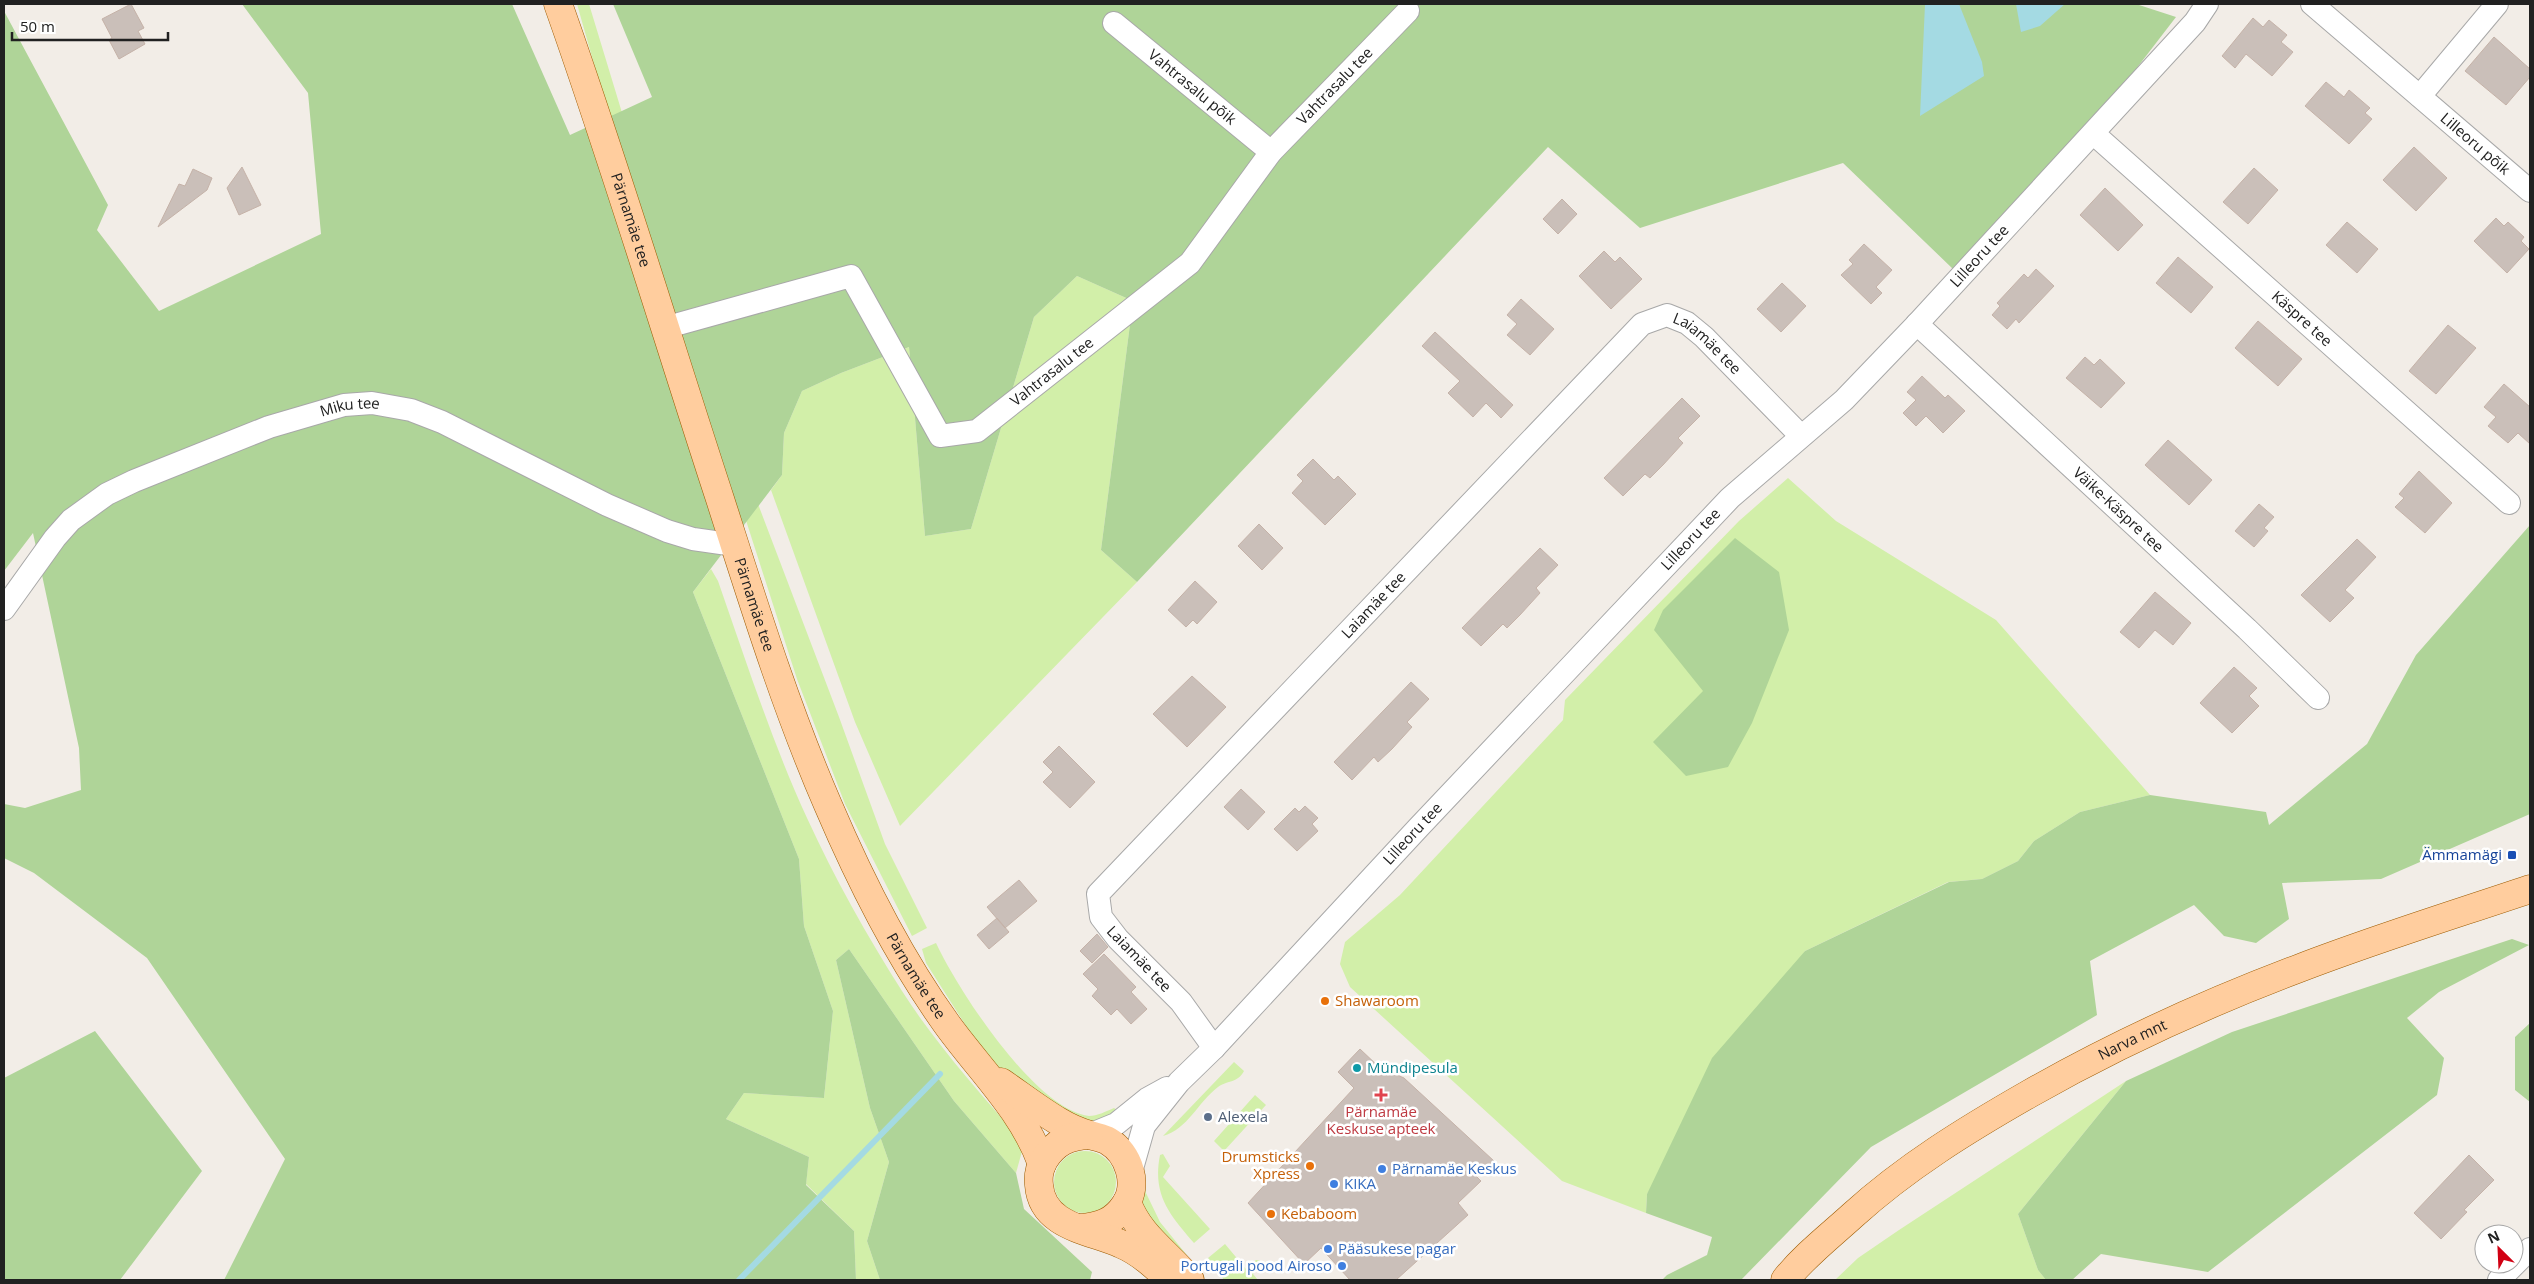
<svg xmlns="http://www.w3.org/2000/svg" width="2534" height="1284" font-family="'Open Sans',sans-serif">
<rect width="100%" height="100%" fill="#f2ede7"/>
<!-- grass -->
<path fill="#d2efa9" d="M577,4H589L664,251L701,354L839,717L885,844L927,928L912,936L845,804L797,679L742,508L631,195Z
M1077,276L1133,301L1101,550L1137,582L900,826L855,722L771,490L782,475L784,433L802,391L841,373L909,347L925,536L971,529L1034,317Z
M1788,478L1836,521L1996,620L2150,795L2080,812L2034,841L2018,861L1982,879L1948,882L1805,951L1647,1194L1646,1213L1562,1181L1350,987L1340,964L1345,942L1400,895L1563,720L1565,700L1739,521Z
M711,569L718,581C746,661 772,742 807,818C834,877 867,936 902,991C937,1046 982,1095 1024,1144L1016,1173L954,1101L849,949L836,960L870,1108L889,1162L867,1241L880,1280H856L854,1231L806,1184L809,1157L726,1119L744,1093L824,1098L833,1011L804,926L799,859L693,592Z
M936,943C957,988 1035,1110 1089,1116C1097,1116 1107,1111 1114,1108L1120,1112L1089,1123L1075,1119L1001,1070L975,1040L926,963L922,949Z
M1234,1062L1244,1071C1238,1083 1228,1080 1218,1087C1198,1102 1188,1129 1163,1136Z
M2126,1081L2018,1214L2038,1270L2046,1280H1835L1858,1258L1899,1230Z
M1255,1095L1266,1105L1224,1151L1214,1141Z
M1054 1182a31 31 0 1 1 62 0a31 31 0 1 1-62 0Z
M1163,1154L1170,1166L1163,1177L1210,1229L1194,1243C1170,1215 1152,1195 1160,1155Z
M1144,1182L1146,1193L1160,1222L1190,1259L1153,1229L1140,1201Z
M1225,1244L1246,1269L1256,1260L1261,1261V1266L1253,1274L1258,1280H1224L1208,1258Z"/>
<!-- forest -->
<path fill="#afd498" d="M242,4H512L570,135L652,97L613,4H2136L2176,17L2086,134L1953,269L1843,163L1640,228L1548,147L1137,582L1101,550L1133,301L1077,276L1034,317L971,529L925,536L909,347L841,373L802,391L784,433L782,475L693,592L799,859L804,926L833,1011L824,1098L744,1093L726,1119L809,1157L806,1185L854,1231L856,1280H224L285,1159L147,958L34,873L4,858V804L25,808L81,790L79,748L33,533L4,571V11L108,205L97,230L159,311L321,234L308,93Z
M2530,525V814L2381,879L2282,883L2289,919L2256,943L2224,936L2194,905L2090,961L2097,1015L1871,1147L1741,1280H1662L1667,1275L1707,1255L1712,1237L1646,1213L1647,1194L1712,1058L1805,951L1949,882L1982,879L2018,861L2034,841L2080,812L2150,795L2266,812L2269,825L2367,744L2416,655Z
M1735,538L1779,572L1789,630L1752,723L1728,767L1686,776L1653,742L1703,691L1654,630L1663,610Z
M2512,939L2529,945L2439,992L2407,1018L2444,1058L2437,1095L2208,1272L2101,1254L2072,1280H2046L2038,1270L2018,1214L2126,1081L2232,1032Z
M849,949L954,1101L1016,1173L1024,1209L1092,1272L1090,1280H880L867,1241L889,1162L870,1108L836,960Z
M2530,1023V1102L2515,1090V1037Z
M95,1031L202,1171L120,1280H4V1078Z"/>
<!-- water -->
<path fill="#a4dae3" d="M1925,4H1959L1982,62L1984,76L1920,116Z
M2016,4H2065L2040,26L2021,32Z"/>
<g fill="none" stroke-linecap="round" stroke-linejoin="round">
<!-- stream -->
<path stroke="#a4dae3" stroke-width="6" d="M739,1280L940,1074"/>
</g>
<!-- building -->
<path fill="#cabfb9" stroke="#c5b2a8" d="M131,4L144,28L138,31L145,44L119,59L109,40L112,38L102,19Z
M2253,18L2263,27L2269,20L2287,35L2281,42L2293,52L2272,76L2246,54L2235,68L2222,56Z
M2494,37L2530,69V77L2506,105L2465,71Z
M2326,82L2344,97L2349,90L2370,108L2365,113L2372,119L2349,144L2305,106Z
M2414,147L2447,178L2416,211L2383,180Z
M242,167L261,205L239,215L227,188Z
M2254,168L2278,190L2248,224L2223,202Z
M193,169L212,178L207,190L158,227L179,184L185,186Z
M2105,188L2143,225L2118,251L2080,215Z
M1562,199L1577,214L1558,234L1543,219Z
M2496,218L2504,226L2508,222L2524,237L2521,241L2529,249L2507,273L2474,241Z
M2347,222L2378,249L2357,273L2326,245Z
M1864,244L1892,270L1876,287L1882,293L1871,304L1841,275L1853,264L1849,260Z
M1604,251L1615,262L1620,257L1642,279L1611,309L1579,276Z
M2178,257L2213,287L2191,313L2156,283Z
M2036,269L2054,286L2019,323L2016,319L2007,329L1992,315L2000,306L1997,303L2024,274L2028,278Z
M1782,283L1806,306L1781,332L1757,309Z
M1521,299L1554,329L1530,355L1507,335L1517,324L1507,315Z
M2258,321L2302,359L2278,386L2235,348Z
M2448,325L2476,348L2436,394L2409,371Z
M1435,332L1513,405L1501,418L1486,403L1473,417L1448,393L1460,381L1422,346Z
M2085,357L2094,365L2100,359L2125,383L2101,408L2066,378Z
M1922,376L1945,398L1948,395L1965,411L1943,433L1926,416L1916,426L1903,413L1916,400L1907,392Z
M2504,384L2530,407V444L2518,433L2508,443L2488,426L2496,417L2484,407Z
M1682,398L1700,416L1678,438L1683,443L1663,465L1650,478L1645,474L1623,496L1604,478Z
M2168,440L2212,480L2189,505L2145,465Z
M1313,459L1334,480L1338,476L1356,494L1325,525L1292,493L1303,481L1297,475Z
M2419,471L2452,503L2425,533L2395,507L2404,498L2399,494Z
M2259,504L2274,517L2264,528L2268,531L2254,547L2235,531Z
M1259,524L1283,548L1262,570L1238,546Z
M2357,539L2376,557L2345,590L2354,598L2330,622L2301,595Z
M1540,548L1558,565L1536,588L1540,593L1520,615L1507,628L1503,624L1481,646L1462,628Z
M1195,581L1217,602L1197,624L1193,620L1186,627L1168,610Z
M2155,592L2191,623L2173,645L2155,630L2139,648L2120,632Z
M2234,667L2257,688L2249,696L2259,706L2232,733L2200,703Z
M1192,676L1226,707L1187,747L1153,714Z
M1411,682L1429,699L1407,722L1412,727L1392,749L1378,762L1374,757L1352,780L1334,762Z
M1059,746L1095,782L1070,808L1043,782L1053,772L1043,762Z
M1241,789L1265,812L1248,830L1224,807Z
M1305,806L1318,818L1312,824L1318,831L1297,851L1274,829L1295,808L1299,812Z
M1019,880L1037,901L1005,928L987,907Z
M997,918L1009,932L989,949L977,935Z
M1097,934L1108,947L1092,963L1080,951Z
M1104,954L1136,987L1131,992L1147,1009L1131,1024L1117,1009L1111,1015L1092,996L1098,989L1083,974Z
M1360,1049L1379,1067L1404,1078L1494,1161L1476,1176L1481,1181L1458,1203L1468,1215L1396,1280H1350L1321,1248L1304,1264L1248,1203L1354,1088L1338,1072Z
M2469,1155L2494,1180L2464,1210L2467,1212L2441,1239L2414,1213Z"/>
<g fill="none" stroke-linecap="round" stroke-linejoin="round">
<defs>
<g id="minor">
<path id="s1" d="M2312,4L2530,191"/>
<path id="s2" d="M1114,23L1271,152"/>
<path d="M2420,96L2497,4"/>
<path id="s3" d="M2094,134L2509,503"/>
<path id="s4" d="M1917,324L2247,629L2318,698"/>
<path id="s5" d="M664,328L851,276L940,436L977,431L1190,263L1271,152L1408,11"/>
<path id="s6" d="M4,609L55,538L71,520L107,494L134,481L269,427L344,405L372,403L411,410L442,422L607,505L667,531L693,539L735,545"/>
<path id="s7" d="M1214,1048L1181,1002L1118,939L1101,917L1098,894L1642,324L1667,315L1687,323L1704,337L1801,436"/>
<path d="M1089,1135L1116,1124L1147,1099L1167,1088"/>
<path id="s8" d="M1131,1172L1144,1126L1179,1082L1214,1048L1418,828L1730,498L1844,400L1917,324L2195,22L2207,4"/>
<path d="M2499,1280L2530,1249"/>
</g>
<g id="major">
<path id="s9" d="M558,4C616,167 666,334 720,499C753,602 785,706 828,805C860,880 898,956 946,1023C978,1068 1023,1110 1042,1164"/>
<path d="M1001,1082C1020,1095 1038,1109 1058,1121C1068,1127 1079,1132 1090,1135C1095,1137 1103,1138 1108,1141C1129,1153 1139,1185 1125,1205C1114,1222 1099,1227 1080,1228"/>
<path d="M1089,1135C1069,1136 1055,1142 1044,1160C1040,1167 1038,1177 1039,1185C1042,1227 1090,1230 1121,1244C1140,1252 1155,1266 1170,1280"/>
<path d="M1127,1202C1139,1236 1168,1253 1190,1280"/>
<path id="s10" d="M1785,1280C1804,1256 1830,1236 1853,1215C1906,1167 1966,1130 2029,1094C2115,1045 2207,1003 2300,968C2375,939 2453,915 2530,889"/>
</g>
</defs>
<!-- minor casing -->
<use href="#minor" stroke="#a8a8a8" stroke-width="24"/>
<!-- major casing -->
<use href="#major" stroke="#9d5b00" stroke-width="29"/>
<!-- minor -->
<use href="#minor" stroke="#fff" stroke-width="22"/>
<!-- major -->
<use href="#major" stroke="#ffcd9e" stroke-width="28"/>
</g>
<!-- markers -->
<rect fill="#1a4fb4" stroke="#fff" stroke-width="2" x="2507" y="850" width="10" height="10" rx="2.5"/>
<g fill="#e8710a" stroke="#fff" stroke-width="2">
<circle cx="1325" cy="1001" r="5"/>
<circle cx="1310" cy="1166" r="5"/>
<circle cx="1271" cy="1214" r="5"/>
</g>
<circle fill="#0f9aa8" stroke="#fff" stroke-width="2" cx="1357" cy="1068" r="5"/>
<path fill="#e0444e" stroke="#fff" stroke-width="2" d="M1378.5 1087.5h5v5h5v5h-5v5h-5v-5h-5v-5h5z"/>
<circle fill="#5c6f8a" stroke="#fff" stroke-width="2" cx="1208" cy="1117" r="5"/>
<g fill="#3f7fe0" stroke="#fff" stroke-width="2">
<circle cx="1382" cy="1169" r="5"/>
<circle cx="1334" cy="1184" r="5"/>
<circle cx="1328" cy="1249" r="5"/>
<circle cx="1342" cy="1266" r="5"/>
</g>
<g text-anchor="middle" stroke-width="5" stroke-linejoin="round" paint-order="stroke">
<!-- street labels -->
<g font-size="15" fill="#212121" stroke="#fff">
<text dy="5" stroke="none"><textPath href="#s5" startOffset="915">Vahtrasalu tee</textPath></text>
<text dy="5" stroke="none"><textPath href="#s2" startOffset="101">Vahtrasalu põik</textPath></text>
<text dy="5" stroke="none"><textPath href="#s1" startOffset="215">Lilleoru põik</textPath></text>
<text dy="5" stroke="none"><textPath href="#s9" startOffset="228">Pärnamäe tee</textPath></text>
<text dy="5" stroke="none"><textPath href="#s8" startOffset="1255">Lilleoru tee</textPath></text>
<text dy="5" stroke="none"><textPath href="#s3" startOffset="278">Käspre tee</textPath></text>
<text dy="5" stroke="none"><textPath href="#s7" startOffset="1061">Laiamäe tee</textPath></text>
<text dy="5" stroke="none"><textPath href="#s5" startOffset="510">Vahtrasalu tee</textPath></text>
<text dy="5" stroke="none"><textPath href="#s6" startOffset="415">Miku tee</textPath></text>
<text dy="5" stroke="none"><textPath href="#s4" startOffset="274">Väike-Käspre tee</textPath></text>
<text dy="5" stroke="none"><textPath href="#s8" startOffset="850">Lilleoru tee</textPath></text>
<text dy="5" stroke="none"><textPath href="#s9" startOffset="632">Pärnamäe tee</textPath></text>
<text dy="5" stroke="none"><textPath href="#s7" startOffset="596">Laiamäe tee</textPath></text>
<text dy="5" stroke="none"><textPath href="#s8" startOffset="445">Lilleoru tee</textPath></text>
<text transform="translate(1139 959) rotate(46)" y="5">Laiamäe tee</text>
<text dy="5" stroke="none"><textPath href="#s9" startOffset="1038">Pärnamäe tee</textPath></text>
<text dy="5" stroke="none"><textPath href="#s10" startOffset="425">Narva mnt</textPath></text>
</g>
<!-- transit labels -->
<g font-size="15" fill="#164399" stroke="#fff" text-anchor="end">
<text x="2502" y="860">Ämmamägi</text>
</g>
<!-- food labels -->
<g font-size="15" fill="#c56008" stroke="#fff" text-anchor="start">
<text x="1335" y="1006">Shawaroom</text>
<text x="1300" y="1162" text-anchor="end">Drumsticks<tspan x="1300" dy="17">Xpress</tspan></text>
<text x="1281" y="1219">Kebaboom</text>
</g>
<!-- culture labels -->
<g font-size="15" fill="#0d838f" stroke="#fff" text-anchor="start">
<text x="1367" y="1073">Mündipesula</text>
</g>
<!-- health labels -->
<g font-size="15" fill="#be3a42" stroke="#fff">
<text x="1381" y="1117">Pärnamäe<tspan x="1381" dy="17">Keskuse apteek</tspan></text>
</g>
<!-- service labels -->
<g font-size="15" fill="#4e5e75" stroke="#fff" text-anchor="start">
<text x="1218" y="1122">Alexela</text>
</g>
<!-- shop labels -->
<g font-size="15" fill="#366cbe" stroke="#fff" text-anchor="start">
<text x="1392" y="1174">Pärnamäe Keskus</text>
<text x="1344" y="1189">KIKA</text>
<text x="1338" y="1254">Pääsukese pagar</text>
<text x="1332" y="1271" text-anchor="end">Portugali pood Airoso</text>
</g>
</g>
<!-- border -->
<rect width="2534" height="1284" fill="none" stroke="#212121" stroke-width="10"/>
<!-- north arrow -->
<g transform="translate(2499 1249) rotate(336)"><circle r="24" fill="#ffffff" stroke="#a6a6a6"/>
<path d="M0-4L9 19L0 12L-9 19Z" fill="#d10013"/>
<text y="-8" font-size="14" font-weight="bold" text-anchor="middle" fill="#212121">N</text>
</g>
<!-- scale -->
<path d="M12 32v8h156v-8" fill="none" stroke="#212121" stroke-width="2.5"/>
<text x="20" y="32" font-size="15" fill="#212121" stroke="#ffffff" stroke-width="4" paint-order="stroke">50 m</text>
</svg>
